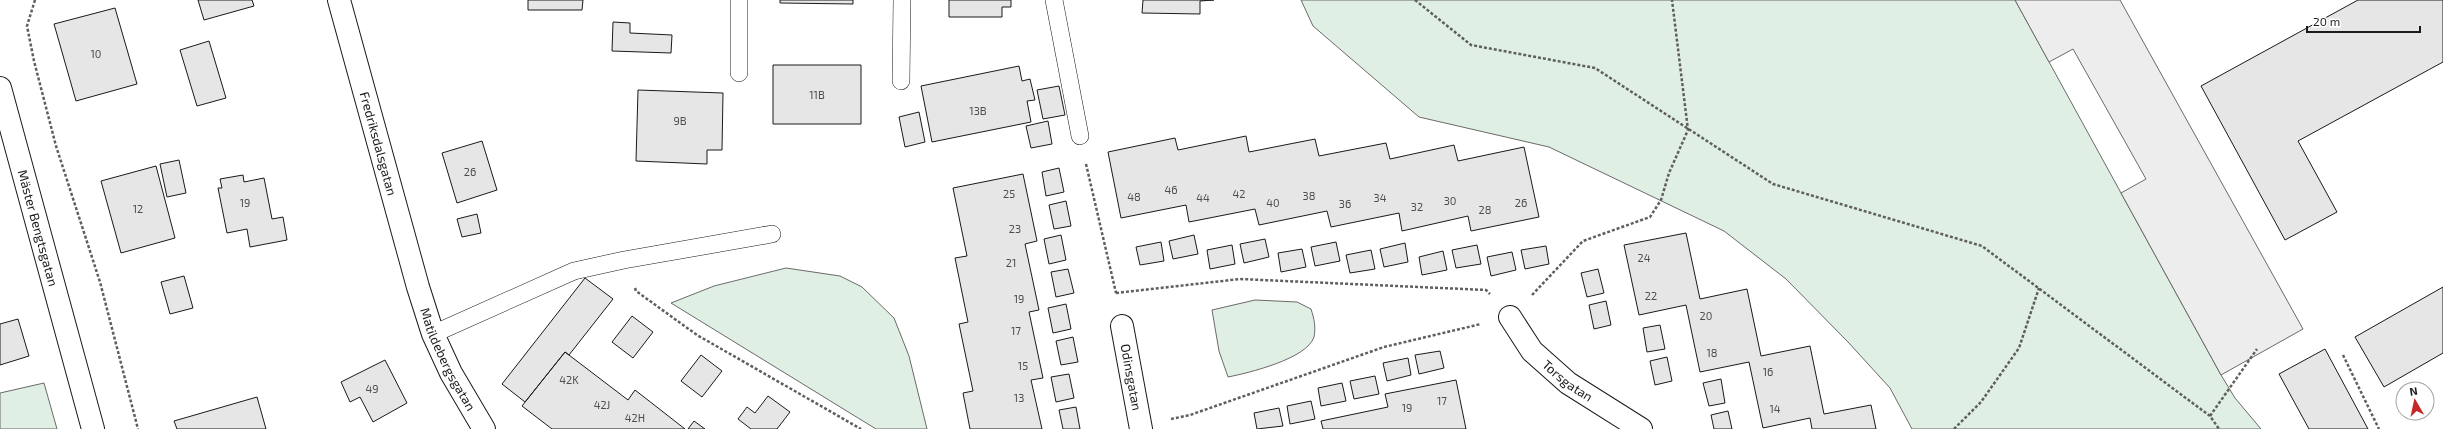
<svg xmlns="http://www.w3.org/2000/svg" width="2443" height="429" font-family="'Exo 2',sans-serif">
<rect width="100%" height="100%" fill="#fff"/>
<!-- green -->
<path fill="#e0efe3" stroke="#6a6a6a" d="M1301,0H2015L2221,375L2235,398L2261,429H1912L1890,388L1848,342L1786,279L1724,231L1549,147L1419,117L1313,26Z
M786,268L840,276L862,287L894,318L909,356L927,429H876L671,303L714,286Z
M1255,300L1297,302L1311,309C1314,318 1316,327 1314,337C1307,359 1248,373 1228,377L1219,351L1212,310Z
M44,383L57,429H0V393Z"/>
<!-- parking -->
<path fill="#ededed" stroke="#6a6a6a" d="M2015,0H2120L2303,329L2221,375L2121,193L2146,179L2073,49L2049,62Z"/>
<!-- building -->
<path fill="#e6e6e6" stroke="#1a1a1a" d="M198,0H252L254,6L204,20Z
M528,0H583L582,10H528Z
M780,0H853V4L780,3Z
M949,0H1011V7H1002V17H949Z
M1143,0H1214L1200,1V14L1142,13Z
M2358,0H2443V62L2298,141L2337,212L2285,240L2201,86Z
M115,8L137,84L76,101L54,24Z
M613,22L630,23V33L672,35L671,53L612,51Z
M209,41L226,98L197,106L180,50Z
M773,65H861V124H773Z
M1019,66L1022,81L1030,79L1035,100L1027,101L1031,122L932,142L921,86Z
M1059,86L1065,115L1043,119L1037,90Z
M638,90L723,93L722,150H707V164L636,161Z
M919,112L925,142L905,147L899,117Z
M1048,121L1052,144L1031,148L1026,126Z
M1246,136L1249,152L1315,139L1319,156L1386,143L1390,159L1454,145L1458,161L1524,147L1539,217L1471,231L1468,216L1402,231L1399,213L1331,227L1327,211L1259,225L1255,209L1189,222L1186,205L1121,218L1108,152L1175,138L1178,150Z
M482,141L497,190L457,203L442,153Z
M179,160L186,193L167,197L160,164Z
M156,166L175,238L121,253L101,181Z
M1059,168L1064,192L1046,196L1042,172Z
M1023,174L1037,241L1025,244L1039,310L1029,312L1043,378L1031,380L1042,429H970L963,393L973,391L959,324L968,322L955,258L967,256L953,188Z
M243,175L244,182L264,178L272,219L283,217L287,240L250,247L247,229L227,233L218,188H222L220,179Z
M1066,201L1071,226L1054,229L1049,205Z
M477,214L481,233L462,237L457,219Z
M1686,233L1700,299L1747,289L1761,356L1810,346L1824,414L1871,405L1876,429H1812L1810,418L1763,428L1749,362L1700,372L1686,305L1639,315L1624,245Z
M1061,235L1066,260L1049,264L1044,239Z
M1194,235L1198,254L1173,259L1169,241Z
M1265,239L1269,257L1244,263L1240,244Z
M1161,242L1164,261L1140,265L1136,247Z
M1336,242L1340,261L1315,266L1311,247Z
M1405,243L1408,262L1384,267L1380,249Z
M1232,245L1235,264L1210,269L1207,250Z
M1477,245L1481,264L1456,268L1452,250Z
M1546,246L1549,264L1525,269L1521,250Z
M1302,249L1306,267L1281,272L1278,253Z
M1371,250L1375,269L1350,273L1346,255Z
M1443,251L1447,270L1422,275L1419,257Z
M1512,252L1516,270L1491,276L1487,257Z
M1068,269L1074,293L1056,297L1051,272Z
M1598,269L1604,293L1587,297L1581,273Z
M184,276L193,308L170,314L161,282Z
M585,278L613,299L569,355L565,352L525,402L502,384Z
M2443,287V353L2384,387L2355,337Z
M1606,301L1611,325L1594,329L1589,305Z
M1066,304L1071,329L1053,333L1048,308Z
M632,316L653,332L633,358L612,342Z
M18,319L29,356L0,365V324Z
M1660,325L1665,349L1647,352L1643,328Z
M1073,337L1078,362L1061,365L1056,341Z
M2325,349L2368,429H2309L2279,374Z
M1440,351L1444,368L1419,374L1415,355Z
M565,352L628,400L635,390L685,429H552L522,406Z
M701,355L722,371L702,397L681,381Z
M1667,357L1672,381L1655,385L1650,361Z
M1408,358L1411,375L1387,381L1383,363Z
M385,360L407,403L373,422L360,397L350,402L341,382Z
M1069,374L1074,398L1056,402L1051,377Z
M1375,376L1379,394L1354,399L1350,381Z
M1721,379L1725,403L1709,406L1703,383Z
M1456,380L1466,429H1323L1321,421L1388,407L1385,394Z
M1342,383L1346,401L1321,406L1318,388Z
M768,396L790,412L777,429H751L738,419L747,407L755,413Z
M257,397L266,429H177L174,421Z
M1311,401L1315,419L1290,424L1287,406Z
M1076,407L1080,429H1063L1059,410Z
M1279,408L1283,426L1257,429L1254,413Z
M1728,411L1732,429H1714L1711,415Z
M694,421L705,429H688Z"/>
<g fill="none" stroke-linecap="round" stroke-linejoin="round">
<defs>
<path id="lane" d="M739,0V73
M1054,0L1080,136
M901,81L902,0
M433,334L574,271L624,260L772,234"/>
<g id="street">
<path id="s1" d="M339,0L418,287L433,334L451,373L484,429"/>
<path id="s2" d="M1510,317L1532,351L1568,383L1641,429"/>
<path id="s3" d="M1122,326L1141,429"/>
</g>
<g id="secondary">
<path id="s4" d="M0,88L93,429"/>
</g>
</defs>
<!-- lane casing -->
<use href="#lane" stroke="#1a1a1a" stroke-width="18"/>
<!-- street casing -->
<use href="#street" stroke="#1a1a1a" stroke-width="24"/>
<!-- secondary casing -->
<use href="#secondary" stroke="#1a1a1a" stroke-width="24"/>
<!-- path -->
<path stroke="#5f5f5f" stroke-width="2.5" stroke-dasharray="3 2" stroke-linecap="butt" d="M35,0L27,26L34,61L56,146L100,282L138,429
M1415,0L1471,45L1595,68L1773,184L1982,246L2210,416L2219,429
M1086,164L1116,293
M635,288L636,291L697,335L861,429
M1116,293L1240,279L1486,290L1490,294
M1532,295L1583,241L1650,217L1661,200L1669,173L1688,130L1672,0
M2343,355L2379,429
M2210,416L2257,349
M1171,419L1190,415L1384,347L1481,324
M1954,429L1981,402L2019,348L2039,288"/>
<!-- lane -->
<use href="#lane" stroke="#fff" stroke-width="17"/>
<!-- street -->
<use href="#street" stroke="#fff" stroke-width="22"/>
<!-- secondary -->
<use href="#secondary" stroke="#fff" stroke-width="22"/>
</g>
<g text-anchor="middle" stroke-width="3" stroke-linejoin="round" paint-order="stroke">
<!-- number labels -->
<g font-size="11" fill="#4d4d4d">
<text x="96" y="58">10</text>
<text x="817" y="99">11B</text>
<text x="978" y="115">13B</text>
<text x="680" y="125">9B</text>
<text x="470" y="176">26</text>
<text x="1171" y="194">46</text>
<text x="1009" y="198">25</text>
<text x="1239" y="198">42</text>
<text x="1309" y="200">38</text>
<text x="1134" y="201">48</text>
<text x="1203" y="202">44</text>
<text x="1380" y="202">34</text>
<text x="1450" y="205">30</text>
<text x="245" y="207">19</text>
<text x="1273" y="207">40</text>
<text x="1521" y="207">26</text>
<text x="1345" y="208">36</text>
<text x="1417" y="211">32</text>
<text x="138" y="213">12</text>
<text x="1485" y="214">28</text>
<text x="1015" y="233">23</text>
<text x="1644" y="262">24</text>
<text x="1011" y="267">21</text>
<text x="1651" y="300">22</text>
<text x="1019" y="303">19</text>
<text x="1706" y="320">20</text>
<text x="1016" y="335">17</text>
<text x="1712" y="357">18</text>
<text x="1023" y="370">15</text>
<text x="1768" y="376">16</text>
<text x="569" y="384">42K</text>
<text x="372" y="393">49</text>
<text x="1019" y="402">13</text>
<text x="1442" y="405">17</text>
<text x="602" y="409">42J</text>
<text x="1407" y="412">19</text>
<text x="1775" y="413">14</text>
<text x="635" y="422">42H</text>
</g>
<!-- street labels -->
<g font-size="13" fill="#1a1a1a" stroke="#fff">
<text dy="5" stroke="none"><textPath href="#s1" startOffset="149">Fredriksdalsgatan</textPath></text>
<text dy="5" stroke="none"><textPath href="#s4" startOffset="145">Mäster Bengtsgatan</textPath></text>
<text dy="5" stroke="none"><textPath href="#s1" startOffset="376">Matildebergsgatan</textPath></text>
<text dy="5" stroke="none"><textPath href="#s3" startOffset="52">Odinsgatan</textPath></text>
<text dy="5" stroke="none"><textPath href="#s2" startOffset="87">Torsgatan</textPath></text>
</g>
</g>
<!-- north arrow -->
<g transform="translate(2415 401) rotate(351)"><circle r="19" fill="#ffffff" stroke="#a3a3a3"/>
<path d="M0-3L7 15L0 10L-7 15Z" fill="#c62828"/>
<text y="-6" font-size="11" font-weight="bold" text-anchor="middle" fill="#1a1a1a">N</text>
</g>
<!-- scale -->
<path d="M2307 26v6h113v-6" fill="none" stroke="#1a1a1a" stroke-width="2"/>
<text x="2313" y="26" font-size="12" fill="#1a1a1a" stroke="#ffffff" stroke-width="3" paint-order="stroke">20 m</text>
</svg>
